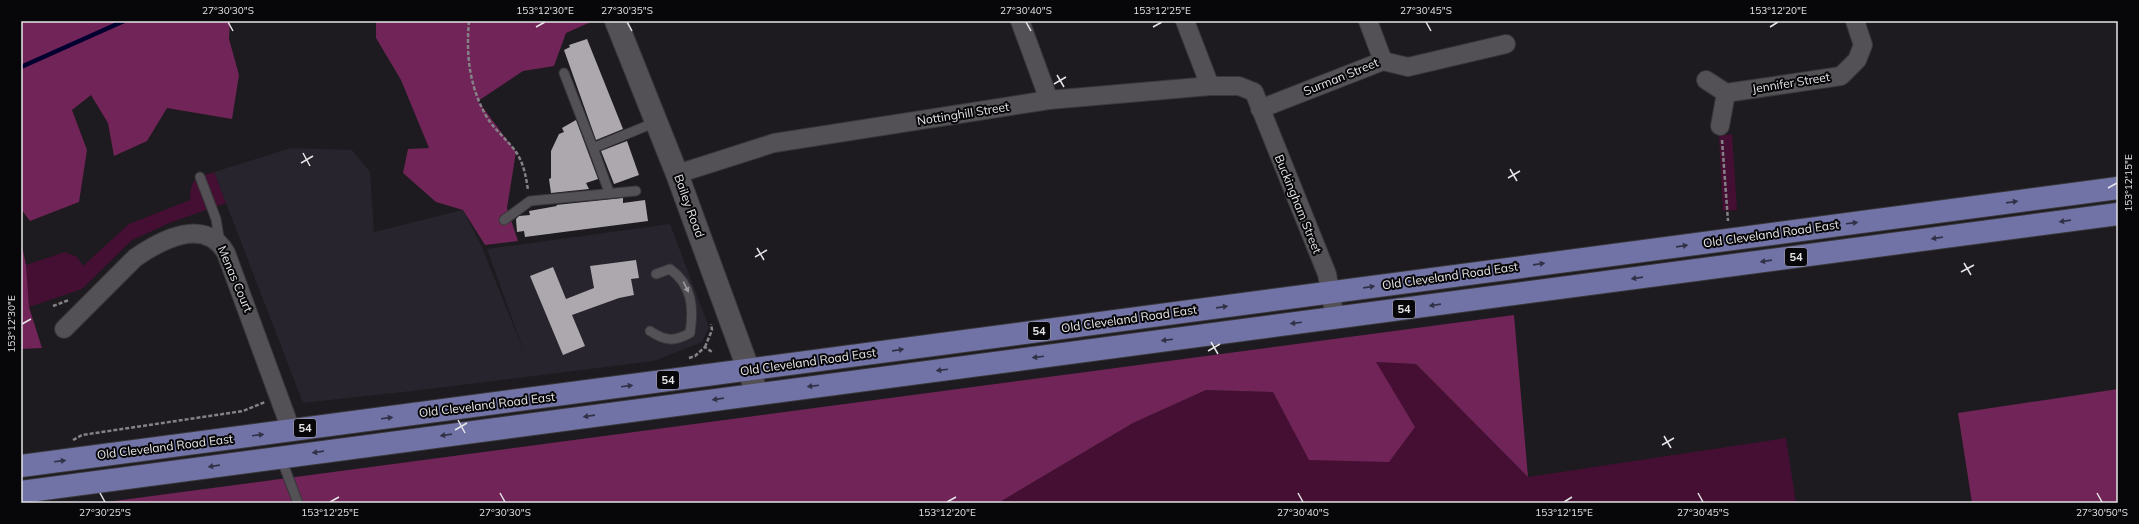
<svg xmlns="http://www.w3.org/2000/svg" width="2139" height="524" font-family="Mulish,sans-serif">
<rect width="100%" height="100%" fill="#1d1b1f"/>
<!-- built -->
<path fill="#27242d" d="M291,148L352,150L370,172L374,232L463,210L482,247L526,357L487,249L670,224L709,327L702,342L654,361L421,390L303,403L214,172Z"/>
<!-- green -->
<path fill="#450f33" d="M1732,134L1737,210L1723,211L1719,136Z
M214,172L226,203L172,222L132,240L82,289L29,307L26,265L65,252L77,257L83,266L129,224L190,200C191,178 195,179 214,172Z
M1375,362L1416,364L1528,477L1786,438L1796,503H998L1133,423L1206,390L1273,392L1310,460L1415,427Z"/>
<!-- forest -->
<path fill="#712457" d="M21,21H230L229,39L239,75L232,119L167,108L147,141L114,156L108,123L91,95L72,110L87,150L79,202L30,221L21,209Z
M376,21H593L566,33L554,66L523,71L478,101L516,152L507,208L518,241L485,245L463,210L436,202L403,173L408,149L429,148L401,80L376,38Z
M21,241L26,265L29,307L42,348L21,349Z
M1514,315L1528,477L1416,364L1376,362L1415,427L1389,462L1309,460L1273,392L1206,390L1133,423L998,503H99Z
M2118,389V503H1972L1958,413Z"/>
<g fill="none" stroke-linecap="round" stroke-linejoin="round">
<!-- stream -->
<path stroke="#000030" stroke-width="4.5" d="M21,67L124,21"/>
</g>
<!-- building -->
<path fill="#ada8ad" d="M587,39L623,129L596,140L564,50L570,47L569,45Z
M576,120L598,179L586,183L589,189L551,193L549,179L551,178V151L559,134L564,132L562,128Z
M627,141L639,175L614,184L601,151Z
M623,198V203L645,200L648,221L525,237L524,231L517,232L516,219L519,216L530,215L529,211L557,206L556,205Z
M636,260L639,278L631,279L634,295L619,298L572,315L585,346L563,355L530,276L553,267L566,299L594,288L590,266Z"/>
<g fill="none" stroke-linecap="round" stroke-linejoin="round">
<defs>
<path id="lane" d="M564,73L593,148L656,122
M593,148L609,192
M200,177L216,219L220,243
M504,220L530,201L636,191
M650,331C665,341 674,342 690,333C694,307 692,285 670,269L656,274
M281,458L298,503"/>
<path id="street" d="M1020,21L1049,100
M1185,21L1210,86
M1383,61L1408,67L1506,44
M1706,80L1726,93L1720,126
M1726,93L1841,76L1857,60L1863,45L1855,21
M1260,109L1383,61L1368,21
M677,174L774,143L1049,100L1210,86H1239L1254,92L1327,274L1335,318
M64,329L135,258C161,240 205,216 226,253L291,430"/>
<path id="secondary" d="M616,21L677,174L757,393"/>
<path id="primary" d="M21,466L2118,188
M21,492L2118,214"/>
</defs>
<!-- lane casing -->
<use href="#lane" stroke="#38373a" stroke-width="11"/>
<!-- street casing -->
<use href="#street" stroke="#38373a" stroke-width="20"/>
<!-- secondary casing -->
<use href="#secondary" stroke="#38373a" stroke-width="24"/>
<!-- primary casing -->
<use href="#primary" stroke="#38373a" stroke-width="24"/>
<!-- path -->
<path stroke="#848286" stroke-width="2.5" stroke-dasharray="4 2" stroke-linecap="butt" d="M469,21C466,54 469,84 485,114C493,129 507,139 516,152C524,164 526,177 528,190
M1722,140L1728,221
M53,306L69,300
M705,347L712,330L711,324
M689,358L695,356L705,347L712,352
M73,440L82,435L243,411L265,402"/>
<!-- lane -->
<use href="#lane" stroke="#535156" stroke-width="9"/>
<!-- street -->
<use href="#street" stroke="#535156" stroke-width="18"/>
<!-- secondary -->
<use href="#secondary" stroke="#535156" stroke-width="22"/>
<!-- primary -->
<use href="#primary" stroke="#7173a6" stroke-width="22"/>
</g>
<!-- one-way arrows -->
<defs><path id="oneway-solid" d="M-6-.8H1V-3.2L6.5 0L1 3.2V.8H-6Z"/></defs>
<g fill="#313247">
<use href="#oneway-solid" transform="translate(2012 202) rotate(-8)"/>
<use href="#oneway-solid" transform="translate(2065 221) rotate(172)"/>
<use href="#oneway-solid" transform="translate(1852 223) rotate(-7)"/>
<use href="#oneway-solid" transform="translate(1937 238) rotate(172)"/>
<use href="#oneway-solid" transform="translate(1682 246) rotate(-8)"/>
<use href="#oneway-solid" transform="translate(1766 261) rotate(172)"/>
<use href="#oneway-solid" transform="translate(1539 264) rotate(-8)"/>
<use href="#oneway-solid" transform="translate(1637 278) rotate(172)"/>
<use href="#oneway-solid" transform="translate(1369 287) rotate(-8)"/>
<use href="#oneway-solid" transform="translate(1435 305) rotate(172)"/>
<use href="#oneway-solid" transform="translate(1222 307) rotate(-8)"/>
<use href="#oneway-solid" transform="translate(1296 323) rotate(173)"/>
<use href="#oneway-solid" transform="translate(1167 340) rotate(173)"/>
<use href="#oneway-solid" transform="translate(898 350) rotate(-8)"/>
<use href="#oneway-solid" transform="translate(1038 357) rotate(173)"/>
<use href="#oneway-solid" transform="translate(942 370) rotate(173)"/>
<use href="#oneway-solid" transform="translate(627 386) rotate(-7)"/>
<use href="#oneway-solid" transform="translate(813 386) rotate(173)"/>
<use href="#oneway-solid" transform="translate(718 399) rotate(172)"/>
<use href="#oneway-solid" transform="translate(589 416) rotate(172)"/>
<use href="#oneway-solid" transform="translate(387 418) rotate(-7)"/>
<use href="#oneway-solid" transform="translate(258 435) rotate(-7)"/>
<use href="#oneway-solid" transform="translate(446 435) rotate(172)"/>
<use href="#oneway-solid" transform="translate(318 452) rotate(172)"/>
<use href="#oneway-solid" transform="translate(60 461) rotate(-7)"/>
<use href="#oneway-solid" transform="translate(214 466) rotate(172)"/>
</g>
<use fill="#9c9a9e" href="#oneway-solid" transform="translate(686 287) rotate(64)"/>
<!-- ticks -->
<path fill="none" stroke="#e5e4e7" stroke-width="1.5" d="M228,22L233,31M627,22L632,31M1026,22L1031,31M1426,22L1431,31M536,27L545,22M1153,27L1162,22M1770,27L1778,22M1057,75L1064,87M1054,84L1066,77M303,153L310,166M301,163L313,156M1510,169L1517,181M1508,178L1520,171M2108,188L2117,183M757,248L764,260M755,257L767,250M1964,263L1971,275M1961,272L1974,265M22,324L31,319M1211,342L1218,354M1208,351L1220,344M458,420L465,433M455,430L467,423M1664,436L1671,448M1662,445L1674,438M100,493L105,502M500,493L505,502M1298,493L1303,502M1698,493L1703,502M2097,493L2102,502M330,502L339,497M947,502L956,497M1564,502L1572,497"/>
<g text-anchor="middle" stroke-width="4" stroke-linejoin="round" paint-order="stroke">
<!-- shield labels -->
<g fill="#070608" stroke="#a2a1a4" stroke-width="1">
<rect x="1785" y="248" width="22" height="18" rx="3"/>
<rect x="1393" y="300" width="22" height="18" rx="3"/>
<rect x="1028" y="322" width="22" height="18" rx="3"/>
<rect x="657" y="371" width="22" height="18" rx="3"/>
<rect x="294" y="419" width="22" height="18" rx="3"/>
</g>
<g font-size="11" font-weight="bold" fill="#e5e4e7">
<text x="1796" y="261">54</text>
<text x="1404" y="313">54</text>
<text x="1039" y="335">54</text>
<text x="668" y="384">54</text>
<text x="305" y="432">54</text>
</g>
<!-- street labels -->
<g font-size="12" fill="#e5e4e7" stroke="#070608">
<text transform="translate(1341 77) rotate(-22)" y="4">Surman Street</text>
<text transform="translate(1791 83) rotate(-9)" y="4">Jennifer Street</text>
<text transform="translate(963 114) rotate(-9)" y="4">Nottinghill Street</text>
<text transform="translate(1298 204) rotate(68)" y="4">Buckingham Street</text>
<text transform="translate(689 206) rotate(70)" y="4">Bailey Road</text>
<text transform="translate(1771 234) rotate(-8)" y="4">Old Cleveland Road East</text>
<text transform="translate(1450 276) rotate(-8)" y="4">Old Cleveland Road East</text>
<text transform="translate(235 279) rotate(67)" y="4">Menas Court</text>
<text transform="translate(1129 319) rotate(-8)" y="4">Old Cleveland Road East</text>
<text transform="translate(808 362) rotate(-8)" y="4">Old Cleveland Road East</text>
<text transform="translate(487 405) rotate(-7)" y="4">Old Cleveland Road East</text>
<text transform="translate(165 447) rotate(-7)" y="4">Old Cleveland Road East</text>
</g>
</g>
<!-- border -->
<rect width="2139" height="524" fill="none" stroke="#070608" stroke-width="44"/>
<rect x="22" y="22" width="2095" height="480" fill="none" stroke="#e5e4e7" stroke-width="1.5"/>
<g font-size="10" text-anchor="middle" fill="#e5e4e7">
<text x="228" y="14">27°30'30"S</text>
<text x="545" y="14">153°12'30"E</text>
<text x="627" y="14">27°30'35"S</text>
<text x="1026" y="14">27°30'40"S</text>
<text x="1162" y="14">153°12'25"E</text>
<text x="1426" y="14">27°30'45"S</text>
<text x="1778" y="14">153°12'20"E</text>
<text transform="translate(2128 183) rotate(-90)" y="4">153°12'15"E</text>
<text transform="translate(11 324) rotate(-90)" y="4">153°12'30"E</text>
<text x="105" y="516">27°30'25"S</text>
<text x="330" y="516">153°12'25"E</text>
<text x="505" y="516">27°30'30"S</text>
<text x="947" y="516">153°12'20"E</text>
<text x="1303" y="516">27°30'40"S</text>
<text x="1564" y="516">153°12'15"E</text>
<text x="1703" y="516">27°30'45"S</text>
<text x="2102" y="516">27°30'50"S</text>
</g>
</svg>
